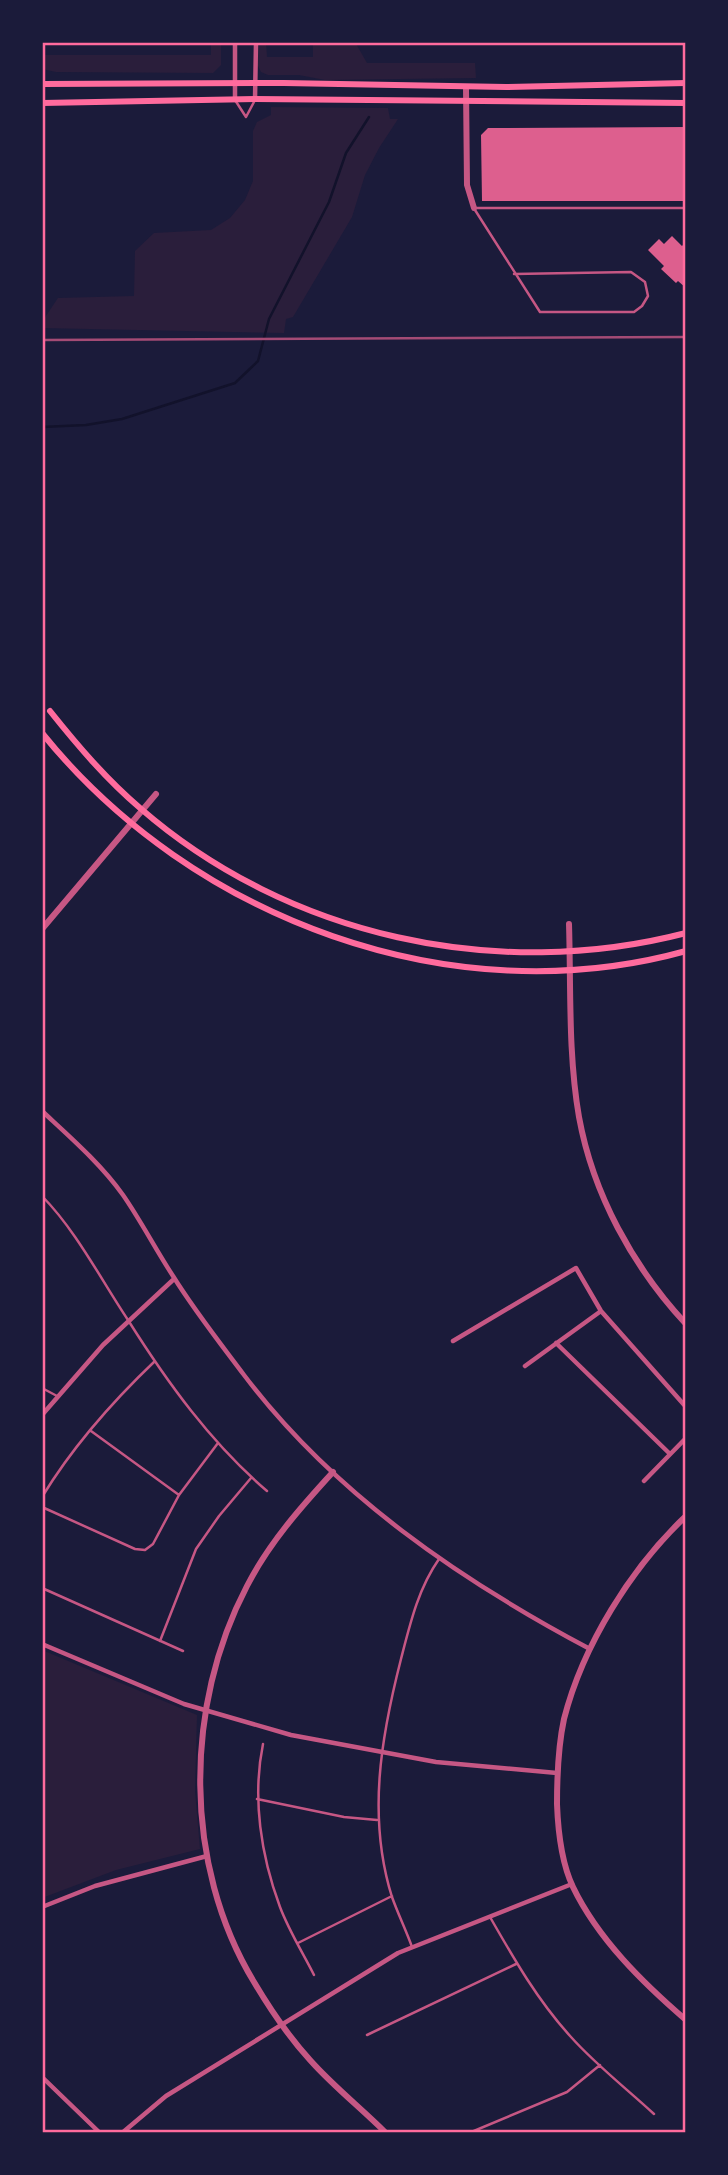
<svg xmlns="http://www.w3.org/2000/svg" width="728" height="2175" font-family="'Open Sans',sans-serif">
<rect width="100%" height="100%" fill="#1b1b3a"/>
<!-- green -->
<path fill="#2a1e3b" d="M211,42H221V65L213,73L56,72L42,69V55H211Z
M258,42H266L267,57H313V42H355L367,63H475L476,78L325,80L299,75H268L261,72L257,64Z
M271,107L388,108L390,119H398L379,148L365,175L352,217L293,317L286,319L284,333L42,328V322L58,298L134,296L135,251L154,233L211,230L230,218L245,200L253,181V131L257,122L271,115Z
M42,1650L197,1715L195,1791L200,1849L116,1870L42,1898Z"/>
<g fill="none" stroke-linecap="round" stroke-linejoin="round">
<!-- stream -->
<path stroke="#12122b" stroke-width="2.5" d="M42,427L86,425L122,419L235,383L258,361L269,319L329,202L346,153L369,117"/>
</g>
<!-- building -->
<path fill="#dd5f8e" d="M686,127V201H482L481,135L488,128Z
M672,236L682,246L686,242V288L678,281L676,283L661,269L664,266L648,250L659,239L664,244Z"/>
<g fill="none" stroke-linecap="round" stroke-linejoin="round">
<!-- service -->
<path stroke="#c65784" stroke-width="2.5" d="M235,100L246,117L255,100
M476,208H686
M475,210L540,312H634L642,306L648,296L645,282L631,272L514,274
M42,1196C77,1232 100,1278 128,1320C167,1382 211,1443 267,1491
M42,1388L57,1396
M91,1431L179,1495
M42,1497C73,1446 112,1402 155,1361
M42,1507L135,1549L145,1550L153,1544L179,1495L218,1443
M42,1588L183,1651
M160,1641L196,1549L219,1516L251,1478
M263,1744C252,1798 261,1856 280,1907C289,1931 303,1953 314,1975
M257,1799L344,1817L377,1820
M490,1917C514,1959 538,2001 571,2037C596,2065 627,2089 654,2114
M298,1943L392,1896
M412,1947C406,1930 398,1914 392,1897C367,1817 381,1737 401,1659C410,1624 418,1589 439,1559
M367,2035L516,1964
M469,2133L567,2092L600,2065"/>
<!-- minor -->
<path stroke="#c65784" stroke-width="4.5" d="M255,99L256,42
M235,100V42
M42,1111C70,1137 101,1164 123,1195C141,1221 156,1250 173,1276C194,1310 220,1343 244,1375C334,1494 460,1580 590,1649
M453,1341L576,1268L601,1311L686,1407
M556,1343L670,1454
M525,1366L601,1311
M42,1415L103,1345L174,1279
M644,1481L686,1438
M42,1644L184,1704L291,1735L436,1762L557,1773
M42,1907L95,1886L207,1856
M42,2077L100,2133
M122,2133L166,2096L398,1953L572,1884"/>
<!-- tertiary -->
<path stroke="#c65784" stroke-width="6" d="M466,87L467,185L474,208
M569,924C571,988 568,1054 579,1117C593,1194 633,1267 686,1324
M42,929L156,794
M333,1472C301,1507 269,1543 247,1586C184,1706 183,1865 254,1982C270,2009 289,2037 310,2060C333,2086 361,2108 386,2133
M686,1516C631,1568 583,1645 564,1719C558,1747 557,1776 557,1804C558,1831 561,1862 573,1887C598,1939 643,1983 686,2020"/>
<!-- secondary -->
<path stroke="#ff6b9d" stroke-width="6" d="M42,84L284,83L506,87L686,83
M42,103L255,99L686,103
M50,711C78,746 106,779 140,808C288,937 497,982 686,933
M42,733C192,919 452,1016 686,951"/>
<!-- rail -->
<path stroke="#a44b75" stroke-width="2.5" d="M42,340L686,337"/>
</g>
<!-- border -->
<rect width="728" height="2175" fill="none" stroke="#1b1b3a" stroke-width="88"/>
<rect x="44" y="44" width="640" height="2087" fill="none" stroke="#ff6b9d" stroke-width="2.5"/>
</svg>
